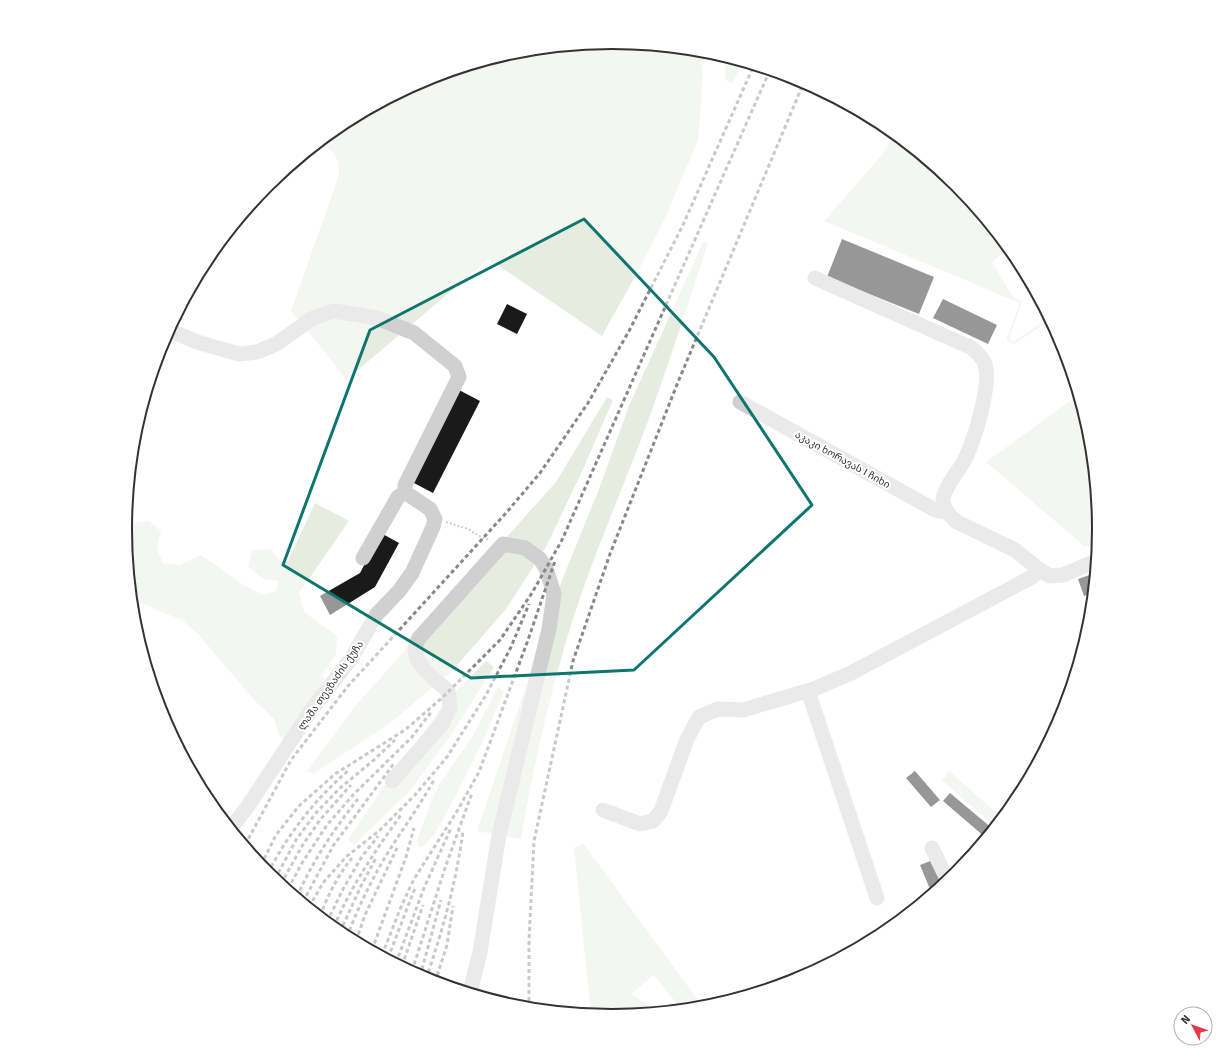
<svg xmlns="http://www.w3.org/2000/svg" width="1225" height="1058" font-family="'Fira Sans','Noto Sans Georgian',sans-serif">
<rect width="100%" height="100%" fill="#fff"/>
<!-- green -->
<path fill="#e6ecdf" d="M613,42L700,51L703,72L698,140L667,214L638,271L602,336L489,259L346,380L332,361L291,311L339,175C340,157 334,151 319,143L342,124L426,79L518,51Z
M726,57L742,62L733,83L725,80Z
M895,134L957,185L1009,248L992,262L1013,297L1022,302L1009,339L1013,342L1049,318L1053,326L1049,321L1014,344L1006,340L1020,303L824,221L885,151Z
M703,242L708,243C690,299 671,356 651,413C629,474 602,534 581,595C554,674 535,757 521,839L477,831L562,580L599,489L629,406Z
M1078,395L1090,434L1099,529L1098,544L1084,546L986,462Z
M607,397L613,400L583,469L547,545L506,609L452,671L389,724L313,774L307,771L356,705L556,482Z
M315,503L349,521L299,593L304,612L337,636L336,655L321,676L325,679L286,740L279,736L274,719L254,700L199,635L182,620L157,610L147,605L133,600L126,526L138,522L149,521L161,531L157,549L163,563L180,565L201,555L242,584L263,595L276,591L278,581L263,579L248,567L252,550L270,549L279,559L288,561Z
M486,661L494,667L453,732L411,790L354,845L348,840L386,783L437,714L450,697Z
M498,687L504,691L482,743L455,797L434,835L424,846L419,847L417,840L432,799L440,783L471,739Z
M949,771L1002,818L995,827L942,780Z
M583,843L703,1007L681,1009L654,975L631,994L648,1005L651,1012L612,1016L591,1014L574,848Z"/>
<!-- building -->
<path fill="#1a1a1a" d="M842,239L934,277L919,314L827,277Z
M943,299L997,325L988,344L933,318Z
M507,304L527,314L517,334L497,324Z
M459,390L480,401L433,493L412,482Z
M381,533L399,543L375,587L330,615L320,596L360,573Z
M1095,573L1093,593L1084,596L1078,579Z
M915,771L940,800L931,807L906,778Z
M950,793L993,829L986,838L943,801Z
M933,860L943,884L932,894L920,865Z"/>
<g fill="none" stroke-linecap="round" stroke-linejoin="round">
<!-- path -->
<path stroke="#cdcdcd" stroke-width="2" stroke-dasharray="2 2" stroke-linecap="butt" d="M446,522L468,529L483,538L490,540"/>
<!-- minor -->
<path stroke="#d0d0d0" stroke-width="15" d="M815,278L972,348C976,352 982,357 984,362C993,381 974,441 965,459C959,471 944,487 943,500C943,509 950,516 957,522L1015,550L1040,570L1050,576L1063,575L1096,561
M169,330L197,342L239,354L257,352L276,344L313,318L334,311L377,318L414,333L455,366L459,377L405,485V492L409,495L430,509L435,519L433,527L412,573L399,591L377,614L350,660L312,709L248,806L231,828
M740,402L935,510L947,512
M363,558L398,497L405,492
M808,691L877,898
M392,781L442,724L450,708L448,691C434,678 405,660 419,638L503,544L525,548L540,559L546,568L554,594L549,629L499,835L480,952L470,992
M603,810L640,824L653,821L661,811L687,739L699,717L718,709L743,710L814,689L851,673L1032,577L1040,570
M932,848L948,881"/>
<!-- rail -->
<path stroke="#888" stroke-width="3" stroke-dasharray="4 3" stroke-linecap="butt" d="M245,845L291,760L348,686L506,513L540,473L588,403L629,331L683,225L754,65
M261,865L276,835L299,806L335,774L405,730L443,697L500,640L532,593L562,540L770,70
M268,873C288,834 315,799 349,770
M275,879L296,840L315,814L339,789L375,759L395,740
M281,884L302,846L320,820L351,785
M288,889L302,863L327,825L353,795L412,737L432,711
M297,897C312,862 334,829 358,799
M303,902L333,846L395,762
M309,907L323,883L346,857L380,830L415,795L447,757L486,695L511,647L529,604
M320,916C328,895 338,875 352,858
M327,922L342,891L361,858L378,836
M334,927C351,886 375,851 401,815
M340,932L361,886L376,858
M347,937C357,910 370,883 384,859C401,831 420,806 435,778
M356,941L365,915L398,846
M372,950L406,857L414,828
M382,955L401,907L414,879L456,813L479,772L528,640L555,561
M388,958L415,888
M396,963L424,888L451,828
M402,966L423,905
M412,971L445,868L472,793
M420,976L441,900
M426,979C443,929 456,883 463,831
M435,982L447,945L453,906
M529,1008V940L534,841L573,661L610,554L678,382L804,82"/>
</g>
<!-- marked area -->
<path d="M0 0H1225V1058H0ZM584,219L714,357L812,505L634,670L471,678L283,565L370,330Z" fill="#fff" fill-opacity=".55" fill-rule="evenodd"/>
<path fill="none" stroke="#0f766e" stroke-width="3" stroke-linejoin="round" d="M584,219L714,357L812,505L634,670L471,678L283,565L370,330Z"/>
<g text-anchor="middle" stroke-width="4" stroke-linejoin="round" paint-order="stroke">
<!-- street labels -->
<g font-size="10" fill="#333" stroke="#fff">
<text transform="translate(843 459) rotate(29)" y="4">აკაკი ხორავას I ჩიხი</text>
<text transform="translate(330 685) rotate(-55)" y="4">ლაშა თევზაძის ქუჩა</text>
</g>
</g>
<!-- crop -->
<path d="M0 0H1225V1058H0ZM132 529a480 480 0 1 1 960 0a480 480 0 1 1-960 0Z" fill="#fff" fill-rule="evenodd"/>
<path fill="none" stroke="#333" stroke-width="2" d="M132 529a480 480 0 1 1 960 0a480 480 0 1 1-960 0Z"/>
<!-- north arrow -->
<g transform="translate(1193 1026) rotate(311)"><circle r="19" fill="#ffffff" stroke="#adadad"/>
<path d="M0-3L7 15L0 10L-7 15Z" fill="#e63946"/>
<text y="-6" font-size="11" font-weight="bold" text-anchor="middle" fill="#333333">N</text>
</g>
</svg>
